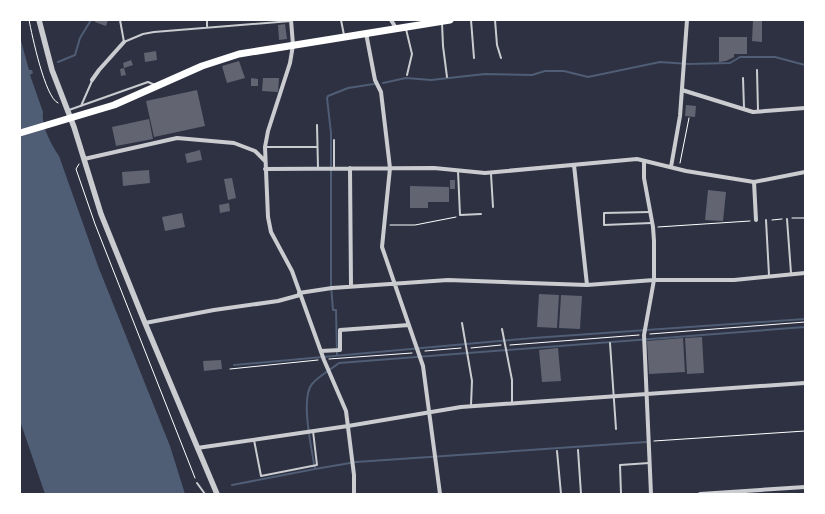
<svg xmlns="http://www.w3.org/2000/svg" width="825" height="514" font-family="'Roboto Condensed',sans-serif">
<rect width="100%" height="100%" fill="#2d3142"/>
<!-- water -->
<path fill="#4f5d75" d="M20,37L29,70H32L33,73L30,75L43,112C41,126 51,144 59,156L98,266L170,446L185,494H45L20,421Z"/>
<g fill="none" stroke-linecap="round" stroke-linejoin="round">
<!-- stream -->
<path stroke="#4f5d75" stroke-width="2" d="M58,62L75,55L80,38L91,20
M383,83L406,78L431,80L485,74L532,75L545,71H564L588,77L660,62L689,64L730,63L740,57H775L805,65
M337,355L336,310H333L331,285V133L327,98L328,96L348,88L374,84
M234,365L533,338L805,319
M315,469L356,462L646,442
M232,485L315,469C312,451 300,398 312,384C319,376 330,370 339,363L805,327"/>
</g>
<!-- building -->
<path fill="#626471" d="M95,20H108L106,26L95,22Z
M753,20H762V42L752,41Z
M285,24L287,39L279,40L278,25Z
M719,37H747V54H734V57L726,61L719,62Z
M156,51L157,60L145,62L144,53Z
M131,60L133,65L124,68L123,63Z
M239,61L245,78L227,83L222,66Z
M124,68L126,75L121,76L120,69Z
M251,78L258,79V86H251Z
M263,78H279L278,92L262,91Z
M197,90L205,126L154,137L146,101Z
M686,105L696,106L695,117L685,116Z
M149,119L153,139L116,146L112,127Z
M200,150L202,160L187,163L185,154Z
M149,170L150,183L123,186L122,172Z
M232,178L236,198L228,200L224,179Z
M450,180H455V189H450Z
M410,186L449,187V202H428V208H410Z
M708,190L726,192L723,221L705,220Z
M229,203L230,211L220,213L219,205Z
M182,213L185,227L165,231L162,217Z
M539,294L559,295L557,328L537,327Z
M561,295L582,296L580,329L559,328Z
M702,337L704,373L687,374L685,338Z
M683,338L685,372L649,374L647,341Z
M558,348L561,381L542,382L539,350Z
M221,360L222,369L204,371L203,361Z"/>
<g fill="none" stroke-linecap="round" stroke-linejoin="round">
<!-- path -->
<path stroke="#fff" stroke-width="1" d="M29,20C32,35 45,98 58,103
M680,163L689,118
M79,164L76,169L95,224L195,478
M792,218H805
M772,220L782,219
M390,225H415L456,217
M658,227L750,221
M650,334L805,322
M510,345L639,335
M471,348L501,345
M425,351L461,348
M329,359L412,353
M230,369L318,360
M654,441L805,431"/>
<!-- service -->
<path stroke="#caccd0" stroke-width="2" d="M120,20L124,42L143,34L154,32L291,21
M207,20V27
M341,20L344,35
M471,20L474,58
M495,20L497,45L501,58
M442,23L443,46L447,77
M406,29L412,54L407,75
M757,70L758,111
M743,78L744,108
M81,106L92,81
M69,110L148,82L155,85
M317,125L318,168
M334,140V168
M265,147H317
M458,171L460,215L481,214
M491,174L493,207
M650,212L604,213V225L651,223
M787,219L791,273
M766,220L769,275
M462,323L472,381L471,405
M502,329L512,380V402
M610,343L616,429
M254,440L261,476L317,465L313,431
M578,450L581,494
M557,451L561,494
M197,483L205,494
M621,494L620,465L649,463"/>
<!-- minor -->
<path stroke="#caccd0" stroke-width="4" d="M291,20L293,45L290,63L268,131L265,147L268,217L271,232L292,271L324,360L346,411L354,475V494
M391,20L396,28
M366,33L375,80L381,92L390,168L382,247L423,366L440,494
M92,80L99,70L124,42
M682,90L753,112L805,108
M84,159L177,138L234,143L255,151L265,161
M644,161V178L653,227L654,241V280L644,335L651,494
M574,165L587,285
M671,167L680,116L687,20
M350,168L351,286
M265,169L434,168L485,173L637,159L686,171L754,182L805,172
M754,182L756,220
M299,293L332,288L448,280L587,285L654,280H734L805,273
M145,323L214,310L278,301L300,295
M321,351L340,350V330L409,325
M197,448L348,426L461,407L805,383
M700,494L805,487"/>
<!-- tertiary -->
<path stroke="#caccd0" stroke-width="5.5" d="M39,20L52,70L74,127L101,214L145,323L217,494"/>
<!-- primary -->
<path stroke="#fff" stroke-width="7" d="M20,133L114,105L202,66L239,54L450,20"/>
</g>
<!-- border -->
<rect width="825" height="514" fill="none" stroke="#ffffff" stroke-width="42"/>
</svg>
